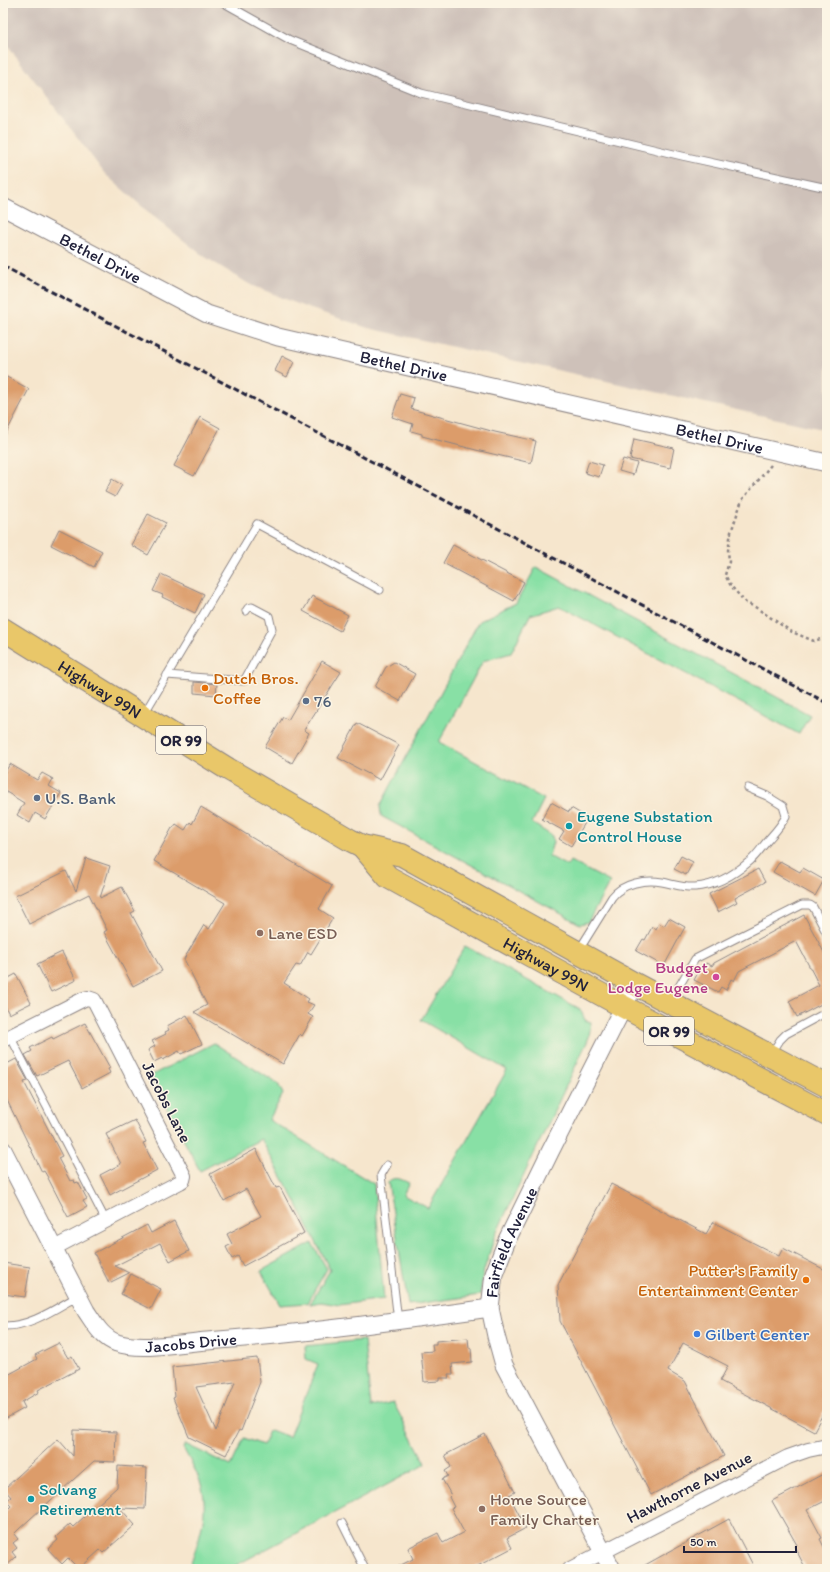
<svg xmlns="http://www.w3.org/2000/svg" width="830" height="1572" font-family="Itim,sans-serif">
<rect width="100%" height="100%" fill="#fcf5e5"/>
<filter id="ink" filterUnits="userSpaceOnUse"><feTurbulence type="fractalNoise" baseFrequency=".025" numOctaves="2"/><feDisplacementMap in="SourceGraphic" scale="8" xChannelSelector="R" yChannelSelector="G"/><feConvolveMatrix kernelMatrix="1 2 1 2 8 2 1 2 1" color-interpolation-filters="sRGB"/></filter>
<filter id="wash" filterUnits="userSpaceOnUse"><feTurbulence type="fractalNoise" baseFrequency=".012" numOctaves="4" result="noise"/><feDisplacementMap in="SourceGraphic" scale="16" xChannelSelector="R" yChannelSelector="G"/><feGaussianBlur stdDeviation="0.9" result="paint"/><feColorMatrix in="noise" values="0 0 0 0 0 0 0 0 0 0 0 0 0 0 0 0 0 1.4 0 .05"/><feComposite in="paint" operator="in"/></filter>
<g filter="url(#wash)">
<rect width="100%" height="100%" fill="#f6e6cd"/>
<!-- industrial -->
<path fill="#cec1b9" d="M3,3H827V430L368,328L305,307L249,284L202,255L153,216L105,174L3,39Z"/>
<!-- green -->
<path fill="#88e0a5" stroke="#558170" d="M536,567L810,715L799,734L559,606L530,615L511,653L483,661L439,742L544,799L532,823L552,836L553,842L549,856L567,866L570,861L610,882L588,922L580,924L381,816L380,806L479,621L516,603Z
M465,946L580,1009L585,1020L591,1022L589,1037L587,1042L495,1236L484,1270L480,1295L408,1305L388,1182C395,1175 402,1180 409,1183L403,1195L428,1208L507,1070L421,1020Z
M214,1043L278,1084L283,1094L269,1120L374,1184L384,1299L339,1305L321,1302L310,1304L330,1270L296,1202L261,1139L200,1171L150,1076Z
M312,1243L327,1269L307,1303L280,1305L261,1271Z
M364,1340L371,1407L393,1402L426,1464L229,1569H189C198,1541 211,1511 200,1481C196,1470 189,1459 183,1448L185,1444L231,1466L244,1438L263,1445L269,1431L271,1430L289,1437L318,1364L306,1359L305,1346Z"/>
<g id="blocks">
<!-- building -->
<path fill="#dc9c6b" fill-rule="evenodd" d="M282,356L294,362L287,377L275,371Z
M3,375L29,389L3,439Z
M400,394L414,398L411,409L495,432L536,441L531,463L476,450L422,436V434L411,431L413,424L392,417Z
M200,417L220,428L194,476L174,466Z
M634,439L674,448L670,468L630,459Z
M623,459L637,463L633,475L619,471Z
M589,461L603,465L599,477L585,473Z
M112,479L122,485L115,497L105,492Z
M148,514L166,523L148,555L131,545Z
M59,529L102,551L94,567L51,545Z
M453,545L524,582L514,601L443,563Z
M161,574L204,594L195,613L162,597L163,595L153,591Z
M312,596L348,615L340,631L303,611Z
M322,661L341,672L304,730L309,733L292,763L265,747L283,717L288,720Z
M394,662L415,674L400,701L375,687L386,667Z
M194,682L217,684L216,695L194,693Z
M357,723L399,745L380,780L338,758Z
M10,764L37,780L42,773L53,779L49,786L61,793L45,819L35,813L30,823L17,815L24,803L3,790V775Z
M551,802L569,812L571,808L588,818L571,846L559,839L564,831L542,819Z
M201,807L332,886L319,909L333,918L311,954L308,952L300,966L296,965L284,983L309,999L307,1002L314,1005L308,1014L313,1017L302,1036L300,1034L283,1064L194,1012L207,1005L184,959L204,925L209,929L225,903L154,861L172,828H173L176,824L185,830L190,822L192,824Z
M681,856L693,862L686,875L674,869Z
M86,858L110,866L100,898L122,887L135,911L131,913L162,971L133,986L104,932L107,930L89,894L29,924L15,896L66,871L76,891Z
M780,861L800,872L803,868L824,880L815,896L773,872Z
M758,869L765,882L735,898L737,902L718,912L709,894Z
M804,915L827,958V1001L797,1017L789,1001L819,985L796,941L739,971L734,981L731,979L726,990L721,987L718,992L694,980L702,965L705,966L706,963L712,966L714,963Z
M669,918L685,927L664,966L636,951L643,939L645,940L652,927L656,929L659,923L664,926Z
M62,952L76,980L51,992L37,964Z
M16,974L31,1003L9,1014L3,1002V981Z
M187,1015L202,1044L181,1054L179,1051L163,1060L162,1058L154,1062L148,1050L155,1046L152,1041L166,1034L165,1032L169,1030L167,1026Z
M85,1023L110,1068L108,1069L110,1073L82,1088L68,1061L37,1076L25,1055L32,1051L30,1048L52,1037L53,1039Z
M16,1059L28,1081L24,1082L62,1156L58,1158L70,1181L74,1180L75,1183L78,1182L87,1199L83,1201L87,1207L68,1217L47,1176L44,1171L42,1172L3,1092V1066Z
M135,1120L146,1142L143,1143L157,1170L110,1195L100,1175L121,1164L106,1134Z
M256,1149L276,1188L280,1187L304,1233L243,1266L238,1256L232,1259L226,1247L232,1244L227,1234L261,1216L246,1189L224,1201L210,1174Z
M611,1184L706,1234L713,1222L779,1256L783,1248L827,1271V1406L814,1431L720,1381L728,1366L683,1343L668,1371L685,1381L724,1456L651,1495L560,1321L558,1285Z
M174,1221L189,1251L170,1261L160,1243L115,1266L129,1273L109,1283L94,1253L147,1225L151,1233Z
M3,1263L30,1267L25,1297L3,1294Z
M131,1274L161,1289L151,1309L121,1294Z
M468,1338L469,1348H471L472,1362L452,1364L453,1374H448L449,1378H440V1381L424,1382L421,1352L433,1351L432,1344H436V1341Z
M59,1343L68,1358L72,1356L79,1369L38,1390L39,1392L22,1402L25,1408L3,1420V1385L9,1382L6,1376L37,1359L35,1355Z
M257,1358L260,1382L241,1431L239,1430L226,1455L189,1437L173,1398L175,1397L172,1367ZM235,1382L216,1431L196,1387Z
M74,1430L116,1432L115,1462L94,1461L19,1529L14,1534L18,1539L13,1543L17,1548L12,1552L16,1557L3,1569V1514L11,1506L6,1501L11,1497L4,1489L58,1439L73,1456Z
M485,1434L515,1492L509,1495L526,1528L507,1538L512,1548L472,1569H393L413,1559L408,1548L438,1533L443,1543L464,1532L451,1508L454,1507L449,1497L451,1495L442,1479L448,1476L445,1471L451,1467L445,1455Z
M118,1466L147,1468L145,1509L120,1508L135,1525L103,1553L100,1550L79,1569L68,1558L62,1564L48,1549L58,1540L56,1537L70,1524L73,1527L117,1487Z
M827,1472V1500L807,1510L822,1538L820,1539L827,1553V1569H806L794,1546L797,1545L772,1501Z
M729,1519L755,1569H638L674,1549Z"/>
</g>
</g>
<g filter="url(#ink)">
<use href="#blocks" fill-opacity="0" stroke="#8c8484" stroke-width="1"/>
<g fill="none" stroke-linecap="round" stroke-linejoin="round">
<defs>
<path id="service" d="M224,3L290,40L421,93L682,156L827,188
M167,675L244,681L272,629L269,616L252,607L248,608L246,611
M144,714L257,524L380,590
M579,950L612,897C623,883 645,879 662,882C673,884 684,888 695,887C715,886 735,874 750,861C757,855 762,847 768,840C775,832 781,826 786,816L783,806L767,796L748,788
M671,1000L695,959L802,905H810L813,907L827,934
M10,1036L106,1221
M772,1053L780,1040L786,1034L827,1012
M387,1165L381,1175L398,1321
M3,1326C30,1327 55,1309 78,1296
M342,1523L365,1569"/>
<path id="minor" d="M3,1040L84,999L88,998L94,1000L184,1176L183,1180L180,1182L54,1248
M570,1569L788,1457L808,1450L827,1446"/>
<g id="tertiary">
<path id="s1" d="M3,207L207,314L278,337L827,463"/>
<path id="s2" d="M3,1150L86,1311C95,1324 101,1337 117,1343C141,1351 181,1343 207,1341C302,1334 396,1321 490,1308"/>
<path id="s3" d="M612,1569L504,1365L496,1336L490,1308L494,1274L507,1240L550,1152L635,984"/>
</g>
<g id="primary">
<path id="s4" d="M3,629L228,769L350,840L362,846L402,855L635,984L827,1086"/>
<path id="s5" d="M362,846L388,877L624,1007L827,1114"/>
</g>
</defs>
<!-- service casing -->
<use href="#service" stroke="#8c8484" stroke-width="9"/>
<!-- minor casing -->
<use href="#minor" stroke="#8c8484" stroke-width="16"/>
<!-- tertiary casing -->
<use href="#tertiary" stroke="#8c8484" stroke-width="19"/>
<!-- primary casing -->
<use href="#primary" stroke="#8c8484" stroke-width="24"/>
<!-- path -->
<path stroke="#8c8484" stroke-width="2.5" stroke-dasharray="3 3" stroke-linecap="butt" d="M771,465L742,500L731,532L728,550L729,562L725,575L731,586L746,603L755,607L792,632L814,641L827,637"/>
<!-- service -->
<use href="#service" stroke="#fff" stroke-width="7"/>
<!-- minor -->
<use href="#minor" stroke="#fff" stroke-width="14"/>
<!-- tertiary -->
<use href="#tertiary" stroke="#fff" stroke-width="17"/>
<!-- primary -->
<use href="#primary" stroke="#e9c769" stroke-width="22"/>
<!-- rail -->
<path stroke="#22223b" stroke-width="3" stroke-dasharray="6 3" stroke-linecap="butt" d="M3,266L827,703"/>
</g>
</g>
<!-- markers -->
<g fill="#e8710a" stroke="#fcf5e5" stroke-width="1.5">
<circle cx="205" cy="688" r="4"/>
<circle cx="806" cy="1280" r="4"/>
</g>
<g fill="#5c6f8a" stroke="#fcf5e5" stroke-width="1.5">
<circle cx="306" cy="701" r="4"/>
<circle cx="37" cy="798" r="4"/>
</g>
<g fill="#0f9aa8" stroke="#fcf5e5" stroke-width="1.5">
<circle cx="569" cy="826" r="4"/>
<circle cx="31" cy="1499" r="4"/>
</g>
<g fill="#8d6e63" stroke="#fcf5e5" stroke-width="1.5">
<circle cx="260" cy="933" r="4"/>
<circle cx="482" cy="1509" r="4"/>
</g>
<circle fill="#d1479c" stroke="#fcf5e5" stroke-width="1.5" cx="716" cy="977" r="4"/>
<circle fill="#3f7fe0" stroke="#fcf5e5" stroke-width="1.5" cx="697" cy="1334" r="4"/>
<g text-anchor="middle" stroke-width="3" stroke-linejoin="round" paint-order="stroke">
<!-- shield labels -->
<g fill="#fcf5e5" stroke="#63616e" stroke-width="1">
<rect x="156" y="726" width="50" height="28" rx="3"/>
<rect x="644" y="1017" width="50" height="28" rx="3"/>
</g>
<g font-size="16" font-weight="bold" fill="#22223b">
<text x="181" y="746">OR 99</text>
<text x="669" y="1037">OR 99</text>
</g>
<!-- street labels -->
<g font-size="17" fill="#22223b" stroke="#fcf5e5">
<text dy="6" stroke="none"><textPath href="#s1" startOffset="110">Bethel Drive</textPath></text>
<text dy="6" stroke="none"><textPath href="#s1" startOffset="434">Bethel Drive</textPath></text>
<text dy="6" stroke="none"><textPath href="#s1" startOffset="758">Bethel Drive</textPath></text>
<text dy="6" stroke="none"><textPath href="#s4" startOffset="114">Highway 99N</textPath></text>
<text dy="6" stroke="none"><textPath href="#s5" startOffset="221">Highway 99N</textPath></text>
<text transform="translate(167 1102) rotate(63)" y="6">Jacobs Lane</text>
<text dy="6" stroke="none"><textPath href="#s3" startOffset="359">Fairfield Avenue</textPath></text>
<text dy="6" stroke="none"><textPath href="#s2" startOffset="301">Jacobs Drive</textPath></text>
<text transform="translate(689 1487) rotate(-27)" y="6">Hawthorne Avenue</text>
</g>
<!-- food labels -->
<g font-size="17" fill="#c56008" stroke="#fcf5e5" text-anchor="start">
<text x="213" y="684">Dutch Bros.<tspan x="213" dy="20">Coffee</tspan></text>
<text x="798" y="1276" text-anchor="end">Putter's Family<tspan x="798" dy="20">Entertainment Center</tspan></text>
</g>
<!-- service labels -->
<g font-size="17" fill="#4e5e75" stroke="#fcf5e5" text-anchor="start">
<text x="314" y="707">76</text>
<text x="45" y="804">U.S. Bank</text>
</g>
<!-- culture labels -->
<g font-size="17" fill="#0d838f" stroke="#fcf5e5" text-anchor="start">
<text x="577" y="822">Eugene Substation<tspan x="577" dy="20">Control House</tspan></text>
<text x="39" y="1495">Solvang<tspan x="39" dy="20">Retirement</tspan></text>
</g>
<!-- education labels -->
<g font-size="17" fill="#785e54" stroke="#fcf5e5" text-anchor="start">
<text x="268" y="939">Lane ESD</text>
<text x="490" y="1505">Home Source<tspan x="490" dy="20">Family Charter</tspan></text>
</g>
<!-- hotel labels -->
<g font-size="17" fill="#b23c85" stroke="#fcf5e5" text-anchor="end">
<text x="708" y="973">Budget<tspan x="708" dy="20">Lodge Eugene</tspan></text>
</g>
<!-- shop labels -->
<g font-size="17" fill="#366cbe" stroke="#fcf5e5" text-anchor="start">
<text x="705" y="1340">Gilbert Center</text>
</g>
</g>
<!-- margin -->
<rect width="830" height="1572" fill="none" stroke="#fcf5e5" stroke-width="16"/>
<!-- scale -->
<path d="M684 1546v6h112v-6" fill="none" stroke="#22223b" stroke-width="2"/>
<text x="690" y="1546" font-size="12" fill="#22223b" stroke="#fcf5e5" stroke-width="3" paint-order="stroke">50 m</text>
</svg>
